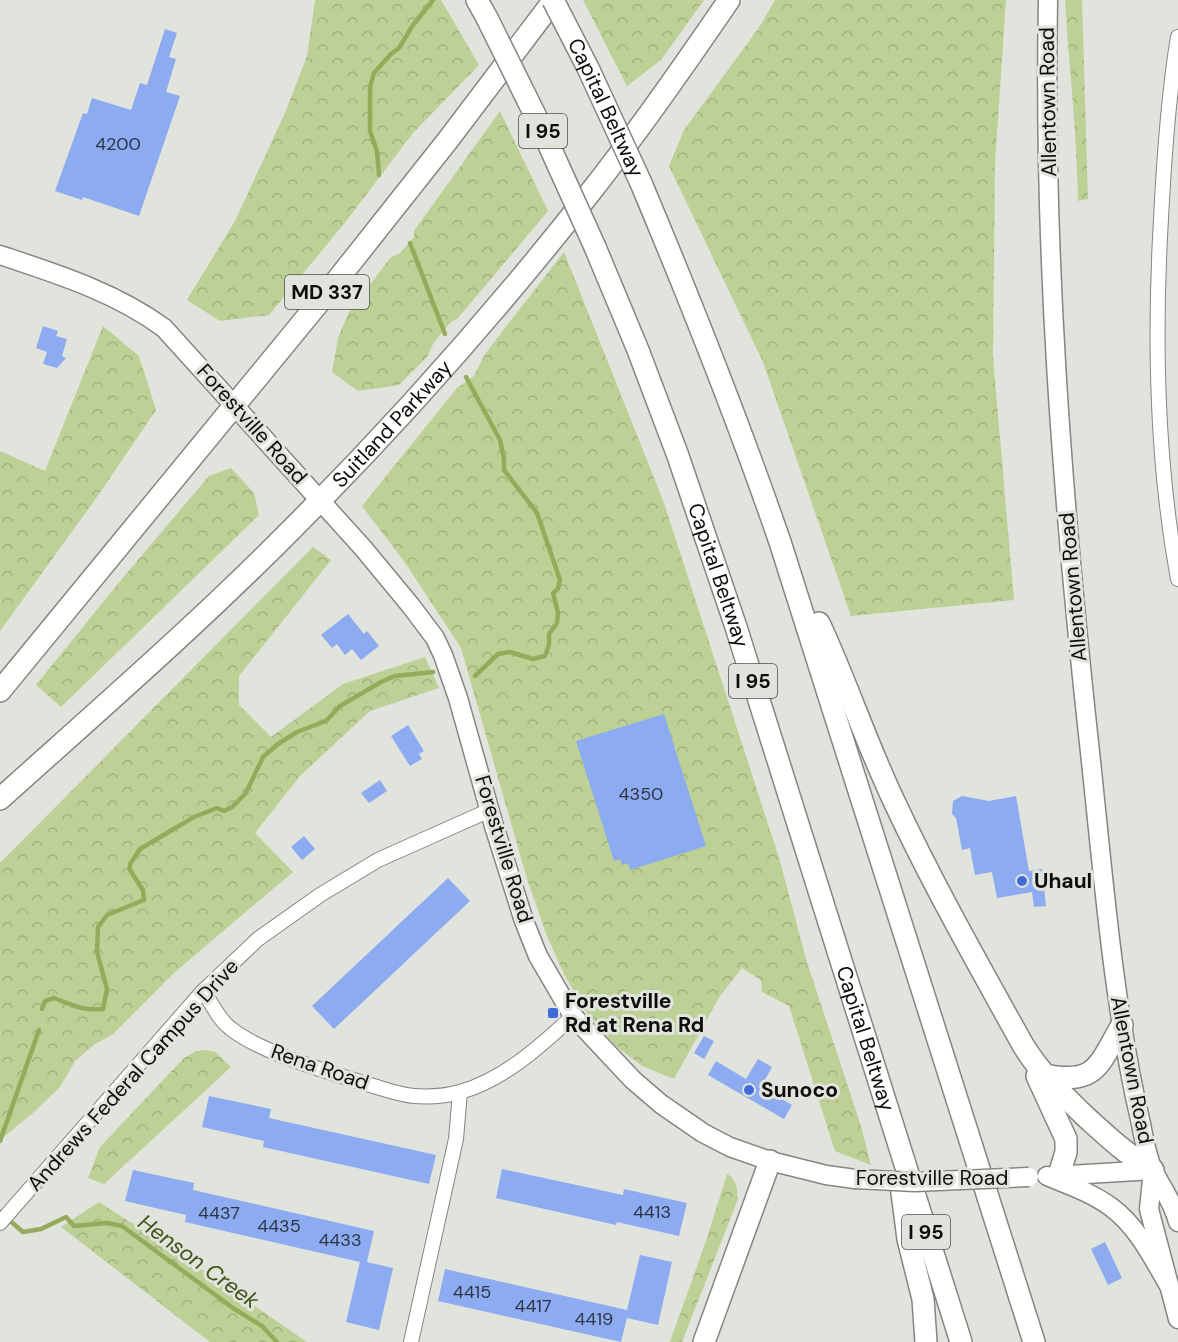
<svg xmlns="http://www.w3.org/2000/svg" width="1178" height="1342" font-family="'DM Sans',sans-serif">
<defs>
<pattern id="forest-crowns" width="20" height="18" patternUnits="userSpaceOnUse" patternTransform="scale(1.5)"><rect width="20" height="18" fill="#bdd095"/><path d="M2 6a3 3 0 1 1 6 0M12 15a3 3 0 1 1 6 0" fill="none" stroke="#a1b17f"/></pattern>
</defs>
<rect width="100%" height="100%" fill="#e1e3dd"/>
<!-- forest -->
<path fill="url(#forest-crowns)" d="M315,0H441L479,65L413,133L347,220L269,315L220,321L187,300L235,221L285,113L307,56Z
M583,0H704L661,60L627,86Z
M775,0H1006L995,163L993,357L1014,600L851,616L763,362L669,166L684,130L760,26Z
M1065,0H1082L1088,199L1078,201C1077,133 1069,67 1065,0Z
M500,111L548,211L458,318L450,323L434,342L427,357L399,385L358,391L332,372L338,338L348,314L390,258L400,253L414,237V231Z
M564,252L664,503L780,861L806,959L861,1126L871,1165L835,1151L789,1006L762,992L761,980L742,968L720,996L674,1079L642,1066L615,1045L586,1012L564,974L547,936L527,879L461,648L406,564L362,506L457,388L474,376L485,354Z
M103,326L139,356L156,410L97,497L0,631V451L45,471Z
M231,468L254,493L259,515L61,707L36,685L121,580L209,476Z
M313,547L331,560L239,676V705L271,737L343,684L425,657L439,688L370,711L300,776L255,833L293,872L175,972L112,1035L95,1044L75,1061L60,1087L34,1112L0,1140V863Z
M207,1050L215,1052L231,1067L104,1184L88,1178L100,1147L184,1058L196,1051Z
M727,1174C737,1179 737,1189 738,1199L682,1342H670L707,1238Z
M99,1202L178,1253L307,1342H210L61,1227Z"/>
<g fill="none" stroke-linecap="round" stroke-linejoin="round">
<!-- stream -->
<path stroke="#95ab5c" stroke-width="4.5" d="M379,175L377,151L370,131V87L374,73L391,54L399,48L413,25L433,0
M410,243L445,334
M466,377L500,440L504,459V470L537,513L560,580L558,589L553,593L558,613L557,623L549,634V645L545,656L533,659L510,652L498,654L475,676
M42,1009L45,1001L54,998C73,1005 82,1011 103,1009L107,989L97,952L98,927L107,915L144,900L143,890L130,870V864L140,849L194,817L217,808L224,811L232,807L246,793L263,757L278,744L297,732L326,721L340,706L381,682L395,676L433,672
M0,1141L39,1030
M0,1212L23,1232L41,1229L66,1217L74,1226L107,1223L122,1226L233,1308L262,1326L277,1342"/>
</g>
<!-- building -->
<path fill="#8cabf1" d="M165,29L177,33L169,57L176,59L166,92L180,96L139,216L83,197L82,200L55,191L83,113L87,114L92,98L131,110L140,83L147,85Z
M43,326L58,331L56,336L67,339L62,356L66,358L57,368L43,364L47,352L36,348Z
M348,614L364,634L367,631L379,646L361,660L352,649L345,655L337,644L332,648L321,635Z
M664,714L706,846L630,870L628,863L622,865L620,859L614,861L576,741Z
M408,725L424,751L419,754L422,759L410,766L391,736Z
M380,780L387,791L369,803L361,793Z
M962,796L989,801L1016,796L1029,871L1042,869L1046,906L1034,907L1032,892L997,898L992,872L975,875L970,848L962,850L956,818L952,814L953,801Z
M304,836L315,849L302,860L291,847Z
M448,878L470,901L334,1029L312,1006Z
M704,1036L714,1041L704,1059L694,1053Z
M758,1059L772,1067L761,1087L792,1105L784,1119L708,1075L716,1061L746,1079Z
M209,1096L271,1109L269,1118L436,1155L429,1184L263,1147L264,1141L202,1127Z
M502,1169L623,1195L624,1189L687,1203L679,1236L617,1222L616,1225L496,1198Z
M133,1170L194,1183L193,1190L374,1231L367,1262L393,1268L379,1330L346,1322L360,1262L185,1222L186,1215L125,1201Z
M1105,1242L1122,1278L1108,1285L1091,1249Z
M640,1255L672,1262L658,1325L627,1318L621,1342L438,1301L445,1269L627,1310Z"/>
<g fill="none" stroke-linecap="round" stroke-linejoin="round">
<defs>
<path id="minor" d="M1178,37C1168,97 1164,158 1161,219C1154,339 1156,460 1178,579
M203,991C212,1003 218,1019 230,1028C261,1053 331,1073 370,1085C384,1089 400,1095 414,1096C428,1097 446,1096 460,1092C503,1080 541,1046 573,1016
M0,1223L203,991L258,939L320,895L378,860L490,810
M411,1342L456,1139L460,1092"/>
<path id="major" d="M1048,0C1043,248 1062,496 1089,743C1103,870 1112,999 1141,1124C1144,1139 1147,1158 1154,1172C1163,1190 1173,1202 1178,1222
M0,255C57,274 115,292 164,328L363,548L411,606L435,638L443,655L458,698L494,826L524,921L538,956L573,1016L633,1080L661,1104L703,1133L730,1147L770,1161L826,1175L855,1179
M1153,1170L1149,1209L1178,1319
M1047,1176C1069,1185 1092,1193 1111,1207C1137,1226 1153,1258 1169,1286
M1053,1176L1153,1170"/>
<g id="highway">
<path d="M477,0L487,18"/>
<path d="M641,183C691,302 738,420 780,542L1034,1342"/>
<path id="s1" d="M595,247L638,350L678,456L736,627L961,1342"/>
<path d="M819,623C846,681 866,742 893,799C932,883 978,964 1023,1045C1040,1073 1063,1095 1087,1118C1108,1137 1128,1156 1153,1170"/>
<path d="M0,691L330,289L448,140L554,0"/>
<path id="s2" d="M0,799C99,710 199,623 292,529C397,424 497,311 589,194C638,132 684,66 729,0"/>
<path d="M1044,1075C1097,1085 1098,1066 1122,1025"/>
<path d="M1037,1076L1066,1139V1152L1059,1175"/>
<path d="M901,1185L908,1239L923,1299L926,1342"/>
<path d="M704,1342L770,1161"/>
</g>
</defs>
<!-- minor casing -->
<use href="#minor" stroke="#848681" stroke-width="16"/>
<!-- major casing -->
<use href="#major" stroke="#848681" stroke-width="21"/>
<!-- highway casing -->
<use href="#highway" stroke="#848681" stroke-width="24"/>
<!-- minor -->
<use href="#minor" stroke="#fff" stroke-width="14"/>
<!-- major -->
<use href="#major" stroke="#fff" stroke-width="18"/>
<!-- highway -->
<use href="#highway" stroke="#fff" stroke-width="21"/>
<defs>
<path id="major-bridge" d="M855,1179L915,1182L1029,1177"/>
<g id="highway-bridge">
<path id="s3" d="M553,0L588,68L641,183"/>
<path d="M487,18L539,123L595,247"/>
</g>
</defs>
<!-- major-bridge casing -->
<use href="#major-bridge" stroke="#848681" stroke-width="21" stroke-linecap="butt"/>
<!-- highway-bridge casing -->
<use href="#highway-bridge" stroke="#848681" stroke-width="24" stroke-linecap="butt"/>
<!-- major-bridge -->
<use href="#major-bridge" stroke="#fff" stroke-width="18"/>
<!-- highway-bridge -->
<use href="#highway-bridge" stroke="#fff" stroke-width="21"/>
</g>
<!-- markers -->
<g fill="#406adb" stroke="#e1e3dd" stroke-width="2">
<circle cx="1022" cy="881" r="6"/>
<rect x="547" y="1007" width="12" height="12" rx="3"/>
<circle cx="749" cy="1090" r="6"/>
</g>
<g text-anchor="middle" stroke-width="6" stroke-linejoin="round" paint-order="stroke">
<!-- number labels -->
<g font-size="18" fill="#2d3545">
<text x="118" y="150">4200</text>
<text x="641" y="800">4350</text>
<text x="652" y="1218">4413</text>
<text x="219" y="1219">4437</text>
<text x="279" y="1232">4435</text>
<text x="340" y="1246">4433</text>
<text x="472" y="1298">4415</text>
<text x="533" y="1312">4417</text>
<text x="594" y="1325">4419</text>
</g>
<!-- shield labels -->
<g fill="#e1e3dd" stroke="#4d4e4b" stroke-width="1.5">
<rect x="519" y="114" width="48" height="34" rx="4.5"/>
<rect x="285" y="275" width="84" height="34" rx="4.5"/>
<rect x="729" y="664" width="48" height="34" rx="4.5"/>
<rect x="902" y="1215" width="48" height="34" rx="4.5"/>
</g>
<g font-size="20" font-weight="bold" fill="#0d0e0c">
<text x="543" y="138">I 95</text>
<text x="327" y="299">MD 337</text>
<text x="753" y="688">I 95</text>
<text x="926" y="1239">I 95</text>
</g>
<!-- street labels -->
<g font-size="21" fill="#0d0e0c" stroke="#e1e3dd">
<text transform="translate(1048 102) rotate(-91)" y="7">Allentown Road</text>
<text dy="7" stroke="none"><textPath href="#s3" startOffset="120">Capital Beltway</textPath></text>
<text dy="7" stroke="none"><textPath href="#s2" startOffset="543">Suitland Parkway</textPath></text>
<text transform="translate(252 424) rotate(48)" y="7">Forestville Road</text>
<text dy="7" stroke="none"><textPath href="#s1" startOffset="351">Capital Beltway</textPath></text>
<text transform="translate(1073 587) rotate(-95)" y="7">Allentown Road</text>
<text transform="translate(504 849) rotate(73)" y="7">Forestville Road</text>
<text dy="7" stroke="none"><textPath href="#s1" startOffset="837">Capital Beltway</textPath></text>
<text transform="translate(320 1067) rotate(19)" y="7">Rena Road</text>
<text transform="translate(1132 1070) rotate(79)" y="7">Allentown Road</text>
<text transform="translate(133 1075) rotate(-48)" y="7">Andrews Federal Campus Drive</text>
<text x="932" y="1185">Forestville Road</text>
</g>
<!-- poi labels -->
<g font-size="21" font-weight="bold" fill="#0d0e0c" stroke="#e1e3dd" text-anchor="start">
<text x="1034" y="888">Uhaul</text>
<text x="565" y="1008">Forestville<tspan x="565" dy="24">Rd at Rena Rd</tspan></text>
<text x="761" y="1097">Sunoco</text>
</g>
<!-- water labels -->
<g font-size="22" font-style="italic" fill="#44531a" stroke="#e1e3dd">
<text transform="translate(199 1261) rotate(36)" y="8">Henson Creek</text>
</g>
</g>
</svg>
